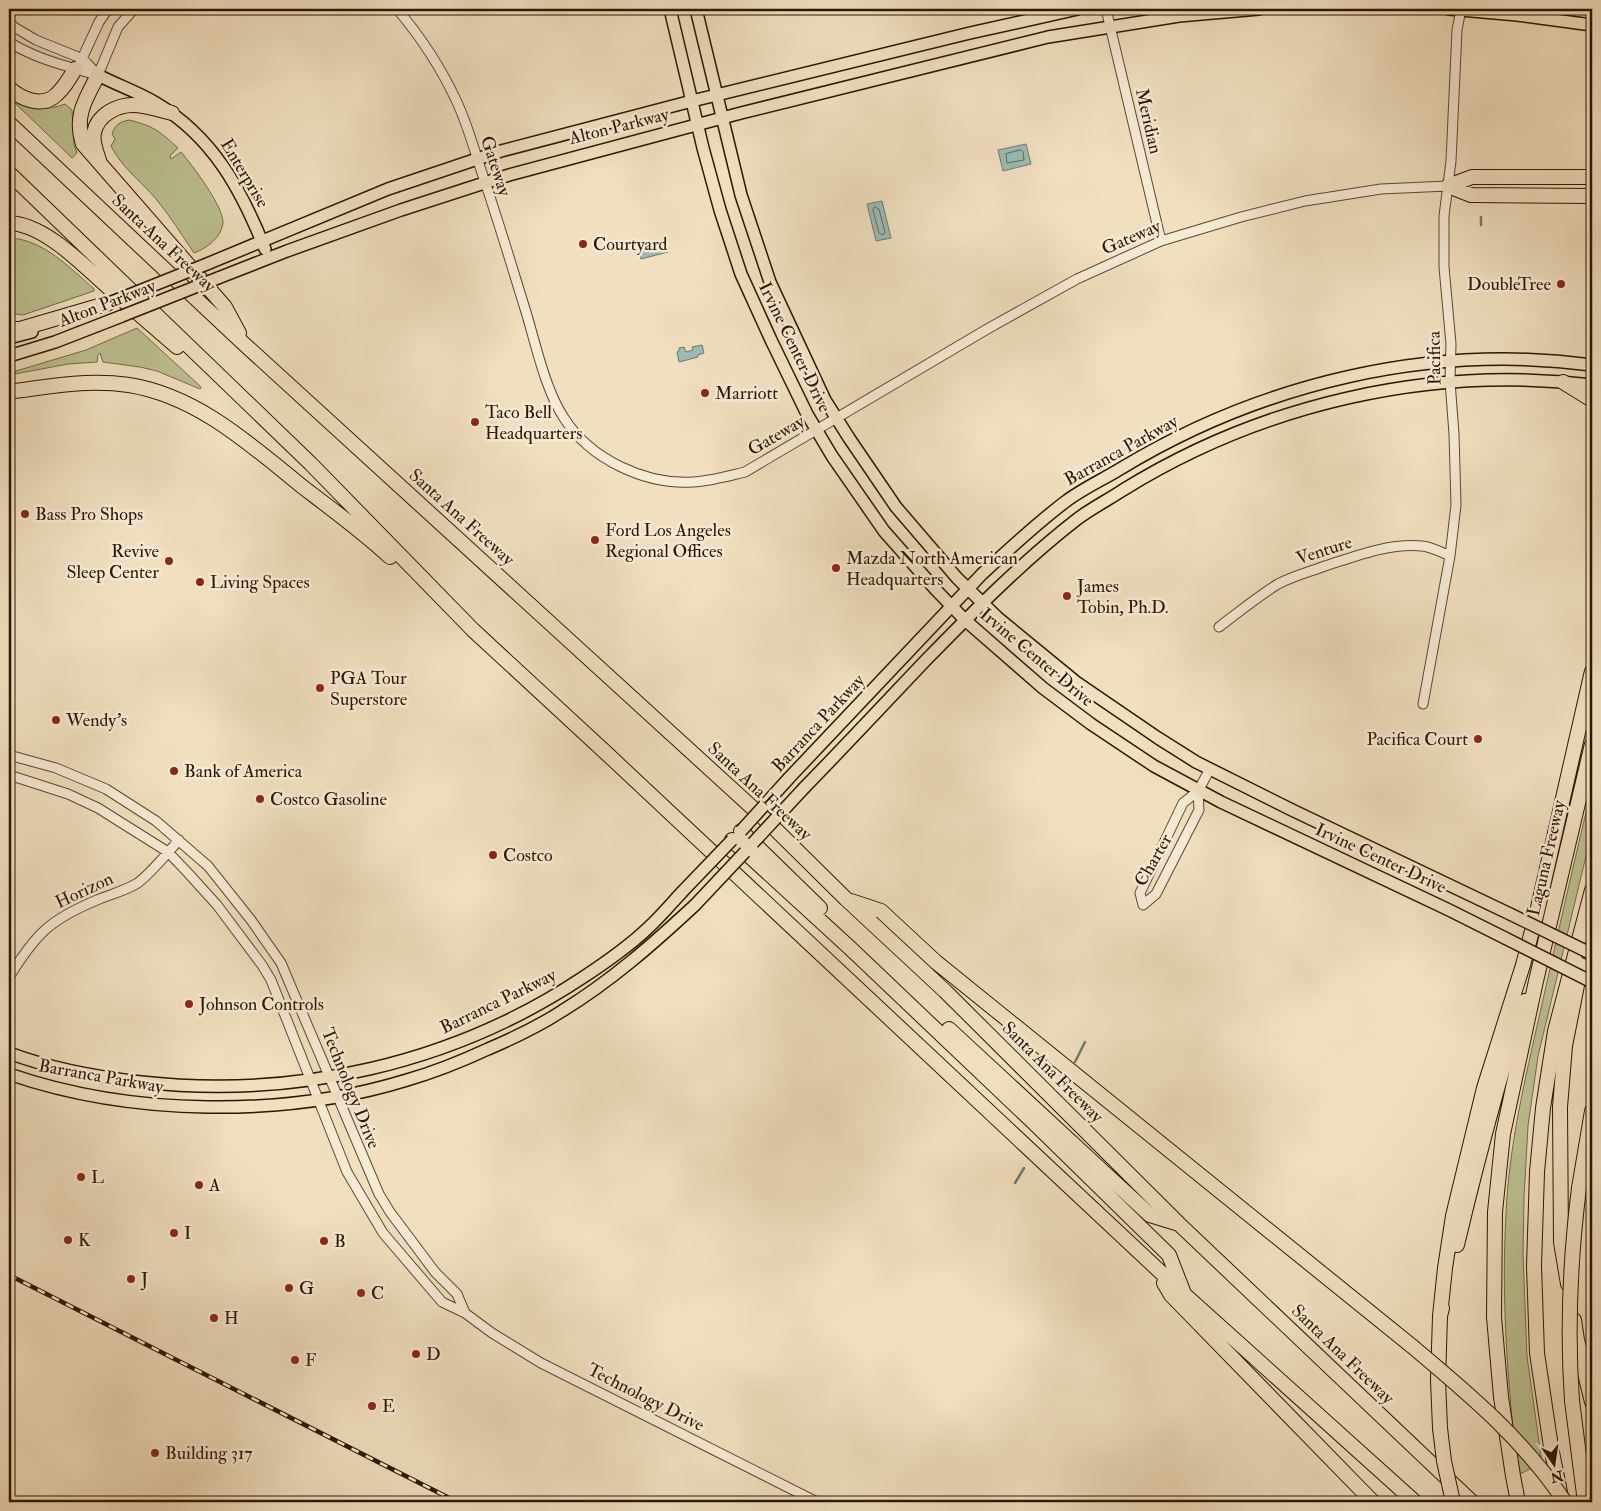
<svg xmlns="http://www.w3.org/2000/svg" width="1601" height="1511" font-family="'IM FELL Double Pica',serif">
<rect width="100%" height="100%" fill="#f1dfbf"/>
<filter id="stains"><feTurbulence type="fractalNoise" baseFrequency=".004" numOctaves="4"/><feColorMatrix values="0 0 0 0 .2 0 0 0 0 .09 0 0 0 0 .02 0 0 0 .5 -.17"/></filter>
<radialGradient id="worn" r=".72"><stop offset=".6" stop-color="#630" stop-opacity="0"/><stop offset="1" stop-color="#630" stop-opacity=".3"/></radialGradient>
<!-- green -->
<path fill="#bcc191" stroke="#746c4a" d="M17,102C34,110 46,111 65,104L72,110L74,145L77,153L72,158L15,103Z
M129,120C154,126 159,131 178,148L170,156L171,159L181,152C192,165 224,207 223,223C221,238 207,248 194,253C182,235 170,216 156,199C141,181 122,168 111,146L115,139L112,134C115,125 119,122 129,120Z
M9,238C43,239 70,268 94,289V291L23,315L9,313Z
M137,328L200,386L201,388L200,389L157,371L140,367L103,362L100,353L98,355L97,362L68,364L15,374L16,371L86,350Z
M1592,787V831L1538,1056L1528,1126L1524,1198L1523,1253L1527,1356L1542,1463L1518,1475C1508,1388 1501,1302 1506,1214C1509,1146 1525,1079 1540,1013C1557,937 1574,862 1592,787Z"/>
<!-- water -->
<path fill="#9bbcb6" stroke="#6e7a6e" d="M1026,144L1031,164L1003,171L998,150Z
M882,201L891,238L876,241L867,204Z
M665,240L668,252L641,259L637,243L645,241L646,245Z
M702,345L704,353L698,355V357L679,362L677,352L679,351V348L684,347L686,352L693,350L692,347Z"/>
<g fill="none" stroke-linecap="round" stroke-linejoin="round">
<!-- shore -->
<path stroke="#63695c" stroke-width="1" d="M1021,150L1023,152L1024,160L1007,163L1006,154Z
M875,207L879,209L885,232L883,235L879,233L873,210Z"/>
<!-- stream -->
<path stroke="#6e7a6e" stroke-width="2.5" d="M1481,225V217
M1075,1062L1085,1042
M1015,1183L1024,1168"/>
<defs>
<path id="minor" d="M397,9C420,36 441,68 456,100C468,125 475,153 484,179C499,223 512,267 526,312C536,345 545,389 564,418C590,459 645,485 693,482C711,481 728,476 745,472L989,328L1077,279L1161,241L1241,217L1305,201L1381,189L1448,186
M1106,9L1161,241
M9,22L14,27L36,40L83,59L98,75
M9,42C36,59 66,66 97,75
M80,63L99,22L108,9
M98,75L118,27L134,9
M1219,627C1239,612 1257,597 1278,584C1293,576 1309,572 1325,566C1356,556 1388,543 1422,546C1432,547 1441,552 1450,556
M1423,704L1450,556L1456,505L1454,434L1450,381L1451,344L1444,267V216L1451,161L1457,30L1461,9
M9,755L56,768L106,789L156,821L208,866L251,920L281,963L379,1194L390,1212L435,1272L457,1294L465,1313
M9,775L68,794L98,808L168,852L188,873L217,905L262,965L271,980L347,1172L383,1233L442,1302L465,1313L492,1333L541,1363L817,1502
M1198,791L1199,810L1156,894L1143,905L1140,893L1183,803L1198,791L1210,769
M9,977C36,934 49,920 97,900C109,895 124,891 136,884C147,878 169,851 179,840"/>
<path id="major" d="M670,9L703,148L720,210L741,274L771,340L807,414L832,456L884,531L937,591L965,620L1043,688L1091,724L1154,766L1221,802L1449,910L1505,938
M696,9L741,195L770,282L825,400L849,438L896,507L957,578L998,618L1076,682L1158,738L1196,762L1292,810L1510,914
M1449,9L1517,15L1592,25
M98,75C117,85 138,92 156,103C213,137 241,189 265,249
M207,264L388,189L501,151L692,101L970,33L1078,9
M218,278L287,251L401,210L509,175L741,113L1048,37L1179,16L1259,9
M9,338L32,332
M9,356L55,342L122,316
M789,778L982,574C1009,549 1036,524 1065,502C1082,489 1102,480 1120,469C1260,384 1429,343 1592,365
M804,788C845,746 885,703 926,660C974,611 1022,562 1076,520C1090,509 1108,500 1123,490C1262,404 1430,365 1592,385
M9,1053C52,1069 96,1077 141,1082C296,1099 452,1064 582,978C605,963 628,947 648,928C660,917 671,904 682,892
M9,1074C131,1116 284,1118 407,1080C435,1072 462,1061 488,1049C514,1038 539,1026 562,1011C611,981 653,944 695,905"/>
<path id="highway" d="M98,75C85,100 74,116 83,144L225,307L239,333
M9,88C21,99 42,108 56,95C64,88 70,78 75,69
M9,123L243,343L767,821L846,899L945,991L1179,1224L1472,1502
M99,160C96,151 92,141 94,133C97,115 117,105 133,105C146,105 159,110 172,113
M9,173L311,464L473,630L604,751L1184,1294L1415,1502
M1448,186L1472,177H1592
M1448,186L1471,195L1592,196
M9,223C45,224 84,266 110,289C132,308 155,328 177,347
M9,329H20L109,303
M1563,382L1592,400
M9,392C49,386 89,379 129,385C198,396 252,446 304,488C333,510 363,532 390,557
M741,831L820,908
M732,840L850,948L1034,1123L1169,1255L1183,1291
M851,901L881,911L936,962L1413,1347
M949,1029L1150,1215L1176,1223
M1579,1188L1592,1111
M1457,1245C1470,1190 1484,1136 1499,1082C1507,1055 1512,1026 1525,1001
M1164,1283L1171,1295L1373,1502
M1568,1284L1561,1242L1560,1107L1565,1046L1581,965
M1440,1316L1445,1268L1453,1216L1484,1088L1523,965L1537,912L1592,671
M1574,1320L1577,1340L1592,1402
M1572,1401L1585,1502
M1440,1428L1438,1380L1440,1316L1442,1308
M1561,1497L1551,1447L1537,1353L1534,1266L1537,1172L1543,1108L1555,1031L1592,890
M1518,1502L1513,1476L1501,1397L1494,1317L1495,1212L1503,1134L1536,981L1592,744"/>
</defs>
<!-- minor casing -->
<use href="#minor" stroke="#5c4831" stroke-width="11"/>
<!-- major casing -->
<use href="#major" stroke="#2b1602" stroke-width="14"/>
<!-- highway casing -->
<use href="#highway" stroke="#2b1602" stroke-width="16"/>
<!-- minor -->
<use href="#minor" stroke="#f6ead5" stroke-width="9"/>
<!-- major -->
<use href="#major" stroke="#f1dfbf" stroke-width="11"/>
<!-- highway -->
<use href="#highway" stroke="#f1dfbf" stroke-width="14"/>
<defs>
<path id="rail" d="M9,1275L457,1502"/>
</defs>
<!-- rail casing -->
<use href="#rail" stroke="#2b1602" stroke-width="4.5"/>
<!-- rail -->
<use href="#rail" stroke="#f6ead5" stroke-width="2.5" stroke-dasharray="8" stroke-linecap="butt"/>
<defs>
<path id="major-bridge" d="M109,303L207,264
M122,316L218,278
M741,831L789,778
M753,843L804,788
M682,892L732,840
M695,905L745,852
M1510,914L1592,954
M1505,938L1592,982"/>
<path id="highway-bridge" d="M1413,1347C1469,1394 1524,1440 1565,1502
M1572,1401C1567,1330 1570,1260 1579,1188
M1440,1428L1444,1461L1453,1502"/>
</defs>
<!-- major-bridge casing -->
<use href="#major-bridge" stroke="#2b1602" stroke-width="14" stroke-linecap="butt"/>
<!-- highway-bridge casing -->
<use href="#highway-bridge" stroke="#2b1602" stroke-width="16" stroke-linecap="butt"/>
<!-- major-bridge -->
<use href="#major-bridge" stroke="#f1dfbf" stroke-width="11"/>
<!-- highway-bridge -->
<use href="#highway-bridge" stroke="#f1dfbf" stroke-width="14"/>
</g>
<!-- markers -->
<g fill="#8f2418" stroke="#f6ead5" stroke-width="2">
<circle cx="583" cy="244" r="5"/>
<circle cx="1561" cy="284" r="5"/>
<circle cx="705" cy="393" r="5"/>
<circle cx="475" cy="422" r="5"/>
<circle cx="25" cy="514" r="5"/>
<circle cx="595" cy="540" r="5"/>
<circle cx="169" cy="561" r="5"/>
<circle cx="836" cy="568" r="5"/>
<circle cx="200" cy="582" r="5"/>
<circle cx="1067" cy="596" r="5"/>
<circle cx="320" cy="688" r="5"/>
<circle cx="56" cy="720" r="5"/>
<circle cx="1478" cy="739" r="5"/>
<circle cx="174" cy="771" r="5"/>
<circle cx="260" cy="799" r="5"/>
<circle cx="493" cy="855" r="5"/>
<circle cx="189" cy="1004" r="5"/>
<circle cx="81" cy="1177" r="5"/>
<circle cx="199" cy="1185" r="5"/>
<circle cx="174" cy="1233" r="5"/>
<circle cx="68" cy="1240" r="5"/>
<circle cx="324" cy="1241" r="5"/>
<circle cx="131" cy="1279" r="5"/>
<circle cx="289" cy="1288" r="5"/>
<circle cx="361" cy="1293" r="5"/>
<circle cx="214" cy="1318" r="5"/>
<circle cx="416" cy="1354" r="5"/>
<circle cx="295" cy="1360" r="5"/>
<circle cx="372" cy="1406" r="5"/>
<circle cx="155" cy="1453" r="5"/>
</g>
<g text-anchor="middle" stroke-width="5" stroke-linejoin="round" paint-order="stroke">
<!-- street labels -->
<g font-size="18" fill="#2b1602" stroke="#f6ead5">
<text transform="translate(1149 121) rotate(77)" y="6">Meridian</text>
<text transform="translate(619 126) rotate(-14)" y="6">Alton Parkway</text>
<text transform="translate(496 166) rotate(72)" y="6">Gateway</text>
<text transform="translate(245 173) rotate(59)" y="6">Enterprise</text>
<text transform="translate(1131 237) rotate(-23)" y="6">Gateway</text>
<text transform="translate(164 243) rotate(43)" y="6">Santa Ana Freeway</text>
<text transform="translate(107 303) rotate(-21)" y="6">Alton Parkway</text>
<text transform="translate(795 347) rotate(64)" y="6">Irvine Center Drive</text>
<text transform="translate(1434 358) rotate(-91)" y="6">Pacifica</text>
<text transform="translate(776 435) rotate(-30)" y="6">Gateway</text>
<text transform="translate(1121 450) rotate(-29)" y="6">Barranca Parkway</text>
<text transform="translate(462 517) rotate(42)" y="6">Santa Ana Freeway</text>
<text transform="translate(1324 550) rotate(-18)" y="6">Venture</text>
<text transform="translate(1037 657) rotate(40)" y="6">Irvine Center Drive</text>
<text transform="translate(818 723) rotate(-47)" y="6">Barranca Parkway</text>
<text transform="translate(760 791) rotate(43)" y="6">Santa Ana Freeway</text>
<text transform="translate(1381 858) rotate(25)" y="6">Irvine Center Drive</text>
<text transform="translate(1546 858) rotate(-77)" y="6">Laguna Freeway</text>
<text transform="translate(1153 860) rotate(-60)" y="6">Charter</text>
<text transform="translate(84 890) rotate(-25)" y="6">Horizon</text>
<text transform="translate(498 1001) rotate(-26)" y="6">Barranca Parkway</text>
<text transform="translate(1053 1072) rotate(45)" y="6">Santa Ana Freeway</text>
<text transform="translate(101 1076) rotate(10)" y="6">Barranca Parkway</text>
<text transform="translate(351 1088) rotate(68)" y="6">Technology Drive</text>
<text transform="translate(1343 1354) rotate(44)" y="6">Santa Ana Freeway</text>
<text transform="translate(646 1397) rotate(27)" y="6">Technology Drive</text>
</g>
<!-- poi labels -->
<g font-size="18" fill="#2b1602" stroke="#f6ead5" text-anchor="start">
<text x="593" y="250">Courtyard</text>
<text x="1551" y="290" text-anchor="end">DoubleTree</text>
<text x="715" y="399">Marriott</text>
<text x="485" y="418">Taco Bell<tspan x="485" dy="21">Headquarters</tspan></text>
<text x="35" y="520">Bass Pro Shops</text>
<text x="605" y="536">Ford Los Angeles<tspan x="605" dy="21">Regional Offices</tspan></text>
<text x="159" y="557" text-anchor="end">Revive<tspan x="159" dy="21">Sleep Center</tspan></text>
<text x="846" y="564">Mazda North American<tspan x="846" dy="21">Headquarters</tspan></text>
<text x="210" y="588">Living Spaces</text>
<text x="1077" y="592">James<tspan x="1077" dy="21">Tobin, Ph.D.</tspan></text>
<text x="330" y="684">PGA Tour<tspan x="330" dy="21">Superstore</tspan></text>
<text x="66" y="726">Wendy's</text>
<text x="1468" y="745" text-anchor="end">Pacifica Court</text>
<text x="184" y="777">Bank of America</text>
<text x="270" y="805">Costco Gasoline</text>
<text x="503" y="861">Costco</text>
<text x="199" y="1010">Johnson Controls</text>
<text x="91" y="1183">L</text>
<text x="209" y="1191">A</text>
<text x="184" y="1239">I</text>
<text x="78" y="1246">K</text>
<text x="334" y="1247">B</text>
<text x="141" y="1285">J</text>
<text x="299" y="1294">G</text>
<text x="371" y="1299">C</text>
<text x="224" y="1324">H</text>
<text x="426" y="1360">D</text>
<text x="305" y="1366">F</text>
<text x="382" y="1412">E</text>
<text x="165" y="1459">Building 317</text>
</g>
</g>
<!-- margin -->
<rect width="1601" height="1511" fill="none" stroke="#f1dfbf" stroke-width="30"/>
<rect x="10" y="10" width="1581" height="1491" fill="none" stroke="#2b1602" stroke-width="2.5"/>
<rect x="15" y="15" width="1571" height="1481" fill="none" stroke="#2b1602"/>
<!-- north arrow -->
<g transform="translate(1554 1464) rotate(167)" stroke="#f6ead5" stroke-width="4" paint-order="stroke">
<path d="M0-4L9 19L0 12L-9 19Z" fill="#2b1602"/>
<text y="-8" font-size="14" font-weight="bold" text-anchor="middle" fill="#2b1602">N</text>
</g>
<rect width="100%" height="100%" filter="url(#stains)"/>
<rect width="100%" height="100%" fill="url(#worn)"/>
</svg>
